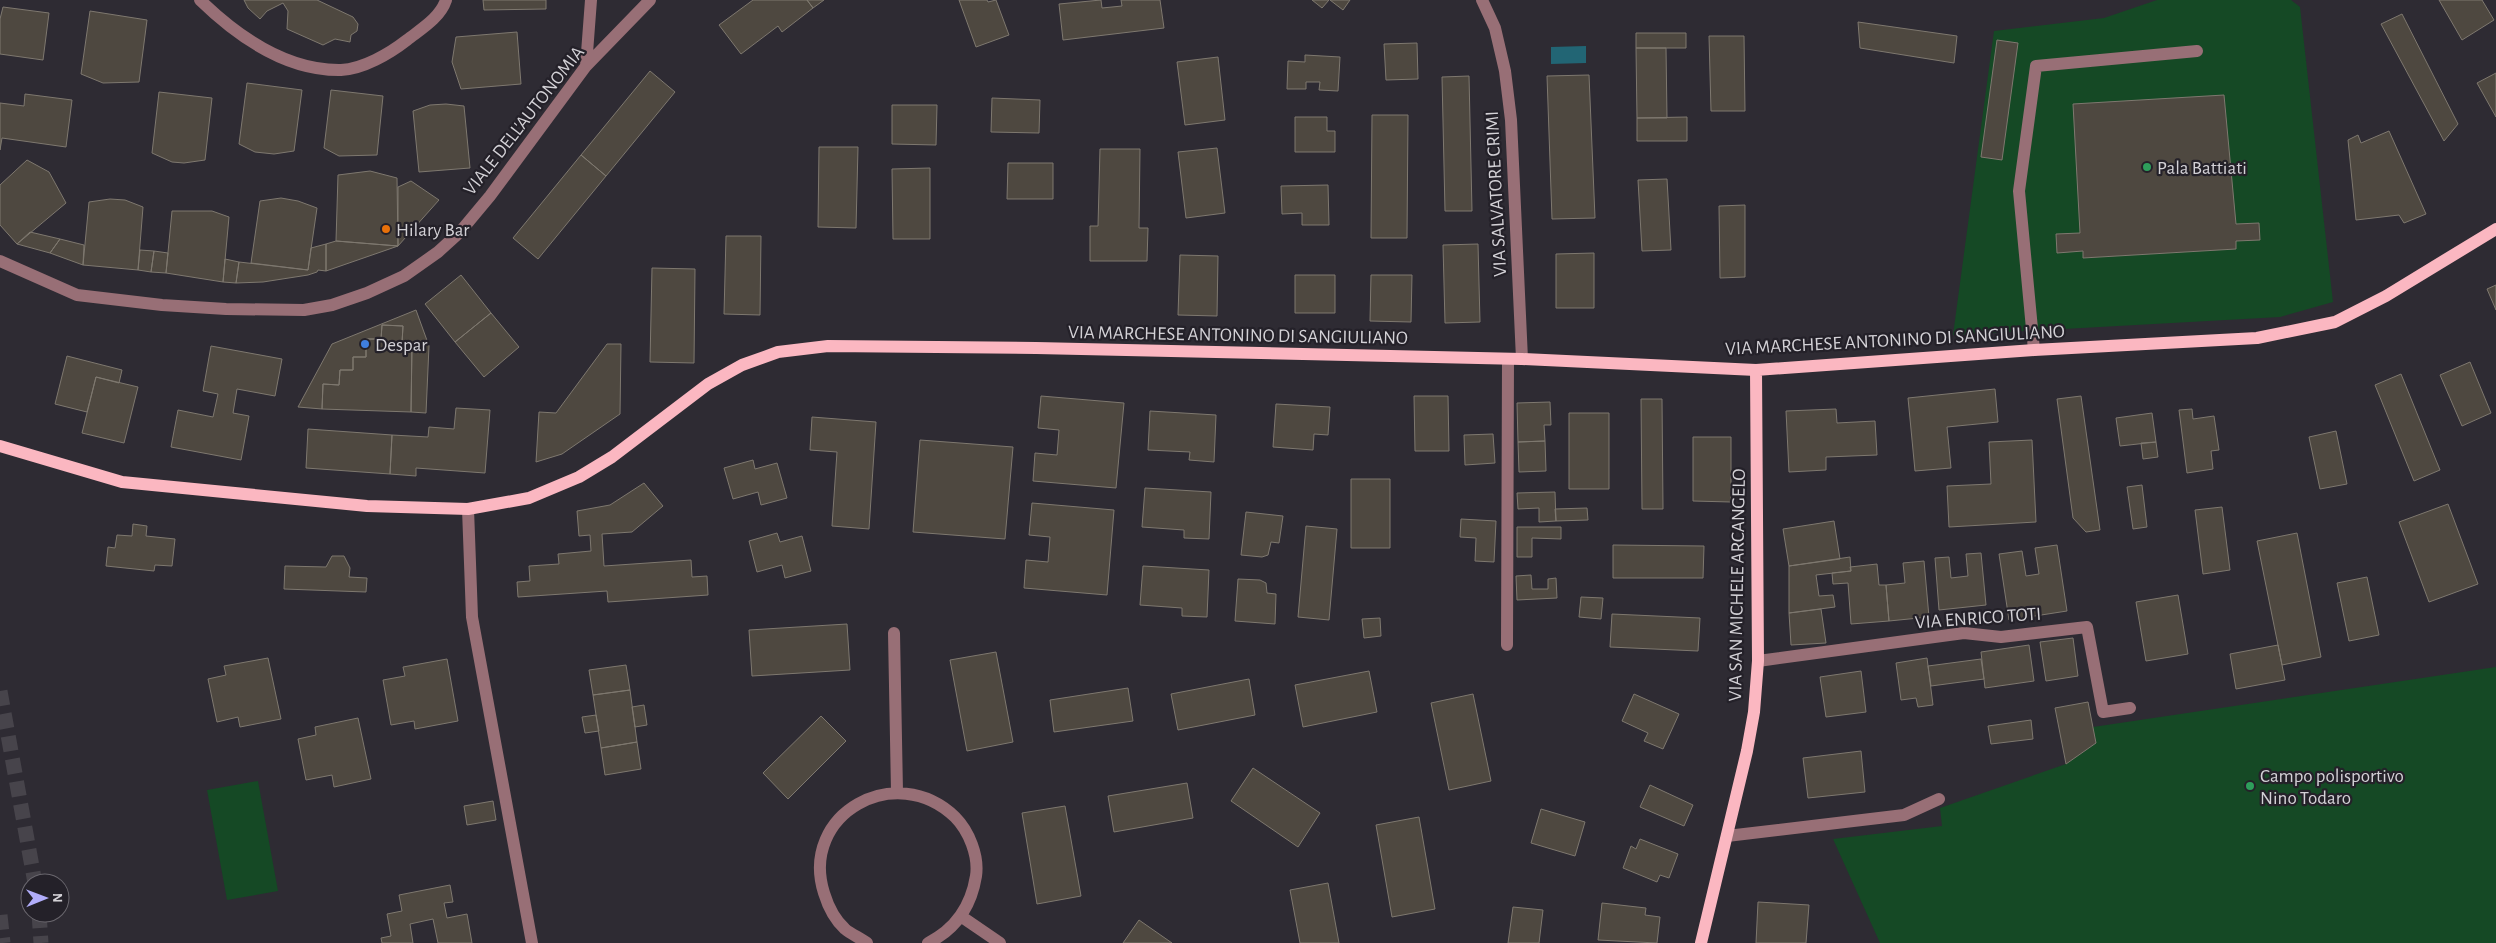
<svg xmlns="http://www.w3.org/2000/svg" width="2496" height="943" font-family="'Alegreya Sans',sans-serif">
<rect width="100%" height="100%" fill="#2e2b33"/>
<!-- green -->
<path fill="#154925" d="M2157,0H2291L2300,7L2333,302L2280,317L1953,335L1994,31L2104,18Z
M2496,667V943H1880L1833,839L1942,826L1940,808L2066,764L2096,743L2093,727Z
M258,781L278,891L227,900L207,790Z"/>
<!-- water -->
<path fill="#226574" d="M1586,46V63L1551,64V47Z"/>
<!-- building -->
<path fill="#4e4840" stroke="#7e786f" d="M244,0H317L353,17L358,24L357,31L351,35L350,42L335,39L323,45L287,29L288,11L283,3L267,11L260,19L248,8Z
M483,0H546V9L484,10Z
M753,0H807L813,8L782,32L778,26L741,54L719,25Z
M807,0H824L813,8Z
M959,0H987L988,2L996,0L1009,35L976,47Z
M1101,0L1102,8L1122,6L1121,0H1160L1164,28L1063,40L1059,4Z
M1312,0H1329L1322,8Z
M1330,0H1350L1343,10Z
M2439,0H2482L2494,20L2462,40Z
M3,7L49,13L43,60L0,54V19Z
M90,11L147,20L139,82L103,83L81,74Z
M2402,14L2458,124L2444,141L2381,24Z
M1858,22L1957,36L1954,63L1860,48Z
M517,32L521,84L461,89L452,62L456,37Z
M1636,33H1686V48H1636Z
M1709,36H1744L1745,111H1711Z
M1997,40L2018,43L2002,160L1981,157Z
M1417,43L1418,79L1386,80L1384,44Z
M1636,48H1666L1667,118H1637Z
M1305,55L1340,57L1338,91L1319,90L1320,82H1306V89H1287L1288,61L1305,62Z
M1218,57L1225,120L1185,125L1177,62Z
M650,71L675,92L606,176L581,155Z
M2496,73V117L2477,83Z
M1589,75L1595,218L1552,219L1547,76Z
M1469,76L1472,211H1445L1442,77Z
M247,83L302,90L294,151L274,154L255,152L239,144Z
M331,90L383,96L377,155L339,156L324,148Z
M159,92L212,98L205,160L184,163L172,162L152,153Z
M25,94L72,100L66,147L2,138L0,150V103L24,106Z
M2224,95L2236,224L2259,223L2260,240L2236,241V249L2083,258V251L2057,253L2056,234L2080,233L2073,104Z
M992,98L1040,100L1039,133L991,132Z
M446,104L464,106L470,168L419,172L413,111L430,105Z
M892,105H937L936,145L892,144Z
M1372,115H1408L1407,238H1371Z
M1295,117H1327V131H1335V152H1295Z
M1687,117V141H1637V118Z
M2389,131L2426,214L2404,223L2399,215L2356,220L2348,140L2358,135L2361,143Z
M819,147H858L856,228L818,227Z
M1217,148L1225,213L1186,218L1178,152Z
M1100,149H1140L1139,228H1148L1147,261H1090V226H1098Z
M581,155L606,176L538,259L513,238Z
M27,160L49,172L66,203L17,244L0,225V185Z
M1008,163H1053V199H1007Z
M930,168V239H893L892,169Z
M370,171L397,178L398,246L336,241L338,175Z
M1667,179L1671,250L1642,251L1638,180Z
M411,181L439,200L398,246V187Z
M1328,185L1329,225H1302V213L1282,214L1281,186Z
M281,198L298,201L317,208L308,270L251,263L260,201Z
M110,199L125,200L143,207L138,270L83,265L89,202Z
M1745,205V277L1720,278L1719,206Z
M172,211H212L229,217L223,282L166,273Z
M30,232L60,239L50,253L17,244Z
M726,236H761L760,315L724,314Z
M60,239L84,245L83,265L50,253Z
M336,241L398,246L326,271V244Z
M326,244V271L318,270L317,272L308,275L263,282L236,283L239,262L308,270L311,248Z
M1478,244L1480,322L1445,323L1443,245Z
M140,250L154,251L151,272L138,270Z
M154,251L168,253L166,273L151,272Z
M1594,253V308H1556V254Z
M1180,255L1218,256L1217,316L1178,315Z
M225,259L239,262L236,283L223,282Z
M652,268L695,269L694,363L650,362Z
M461,275L491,313L455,342L425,304Z
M1295,275H1335V313H1295Z
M1371,275H1412L1411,322L1370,321Z
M2496,285V310L2487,289Z
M416,310L429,346L426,413L411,412L412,343H402L403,326L382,325L381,339H366V357H353V370H340L339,385L323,384L322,409L298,407L332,344Z
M491,313L519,347L484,377L455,342Z
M382,325L403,326L402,343H412L411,412L322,409L323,384L339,385L340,370H353V357H366V339H381Z
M607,344H621L620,414L562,454L536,462L539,412L556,413Z
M211,346L282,359L275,396L237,389L233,413L249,416L241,460L171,447L178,410L213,417L218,394L203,391Z
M67,356L122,370L119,383L96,377L87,412L55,404Z
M2470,362L2491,413L2462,426L2440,375Z
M2401,374L2440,470L2414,481L2375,385Z
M96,377L138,387L124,443L82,433Z
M1995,389L1998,422L1947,427L1951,468L1915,471L1908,398Z
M1041,396L1124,403L1116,488L1033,481L1035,453L1057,455L1059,430L1038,428Z
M1414,396H1448L1449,451H1415Z
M2081,396L2100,530L2086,532L2073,518L2057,399Z
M1641,399H1662L1663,509H1642Z
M1550,402L1551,425H1544L1545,441L1518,442L1517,403Z
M1276,404L1330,407L1328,435L1314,434L1313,450L1273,447Z
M456,408L490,410L485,473L416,468V476L390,474L392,435L428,437L429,427L454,429Z
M1836,409L1837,423L1875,421L1877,455L1826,457V470L1789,472L1786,411Z
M2192,409L2193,419L2214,416L2219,450L2211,451L2213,469L2187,473L2179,410Z
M1150,411L1216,415L1214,462L1189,460L1190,452L1148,450Z
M1569,413H1609V489H1569Z
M2152,413L2156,442L2120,446L2116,418Z
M812,417L876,422L869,529L832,526L837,452L810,450Z
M308,429L392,435L390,474L306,468Z
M2336,431L2347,484L2320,489L2309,437Z
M1493,434L1495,463L1465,465L1464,435Z
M1693,437H1731V502L1693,501Z
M920,440L1013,447L1005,539L913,532Z
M2032,440L2036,522L1949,527L1947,486L1991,484L1989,442Z
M1545,441L1546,471L1519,472L1518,442Z
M2156,442L2158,457L2143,459L2141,443Z
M753,460L755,469L777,463L787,498L761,505L758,492L733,499L724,468Z
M1351,479H1390V548H1351Z
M644,483L663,506L632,532L602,534L604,566L691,560L692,577L707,576L708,595L608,602L607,591L518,597L517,582L530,581L529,566L559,564L558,554L591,551L590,535L579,536L577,511L610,505Z
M2142,485L2147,527L2133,529L2127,487Z
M1145,488L1211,492L1209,539L1184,538V530L1142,527Z
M1555,492L1556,521L1539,522V508L1518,509L1517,493Z
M1032,503L1114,510L1107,595L1024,588L1026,560L1048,562L1050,537L1029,535Z
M2448,504L2478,584L2429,602L2399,522Z
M2222,507L2230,570L2203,574L2195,510Z
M1587,508L1588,520L1556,521L1555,509Z
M1246,512L1283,516L1279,543L1271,542L1268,555L1262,557L1241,555Z
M1461,519L1496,521L1494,562L1475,561L1476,538L1460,537Z
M1834,521L1840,559L1789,566L1783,529Z
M133,524L147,526L146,536L175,539L172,566L155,565L154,571L106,566L108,547L115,548L117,535L132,536Z
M1306,526L1337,529L1329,620L1298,617Z
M1517,527H1561V539L1532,538V557H1517Z
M777,533L780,542L802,536L811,571L785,578L782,565L757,572L749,541Z
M2297,533L2321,657L2282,665L2257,541Z
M1613,545L1704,546L1703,578H1613Z
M2057,545L2067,611L2009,620L1999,554L2022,551L2026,576L2039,574L2035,548Z
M1981,553L1986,605L1939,610L1935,558L1949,557L1951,578L1968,576L1966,554Z
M332,556H344L350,568L349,577L367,578L366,592L284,589L285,566L326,567Z
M1850,557L1851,571L1816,575L1819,596L1833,595L1835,607L1789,613V566Z
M1924,561L1929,617L1889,621L1886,585L1905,583L1903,563Z
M1877,564L1879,585H1886L1889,621L1851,624L1848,583L1833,584L1832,573L1851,571L1850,567Z
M1143,566L1209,570L1207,617L1182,616V608L1140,605Z
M1531,575L1532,589H1548V579L1556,578L1557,598L1517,600L1516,576Z
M2367,577L2379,635L2349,641L2337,583Z
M1238,579L1260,580L1266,583L1267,593L1276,594L1275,624L1235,621Z
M2178,595L2188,654L2146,661L2136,602Z
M1581,597L1603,598L1601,619L1579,617Z
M1821,609L1826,643L1791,645L1789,613Z
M1612,614L1700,618L1698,651L1610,647Z
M1380,618L1381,636L1364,638L1362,619Z
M847,624L850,670L752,676L749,630Z
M2073,638L2078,676L2046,681L2040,642Z
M2029,645L2034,681L1985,688L1981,652Z
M2278,645L2285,680L2236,689L2230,654Z
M996,652L1013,742L967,751L950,660Z
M268,658L281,719L240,727L238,717L217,722L208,679L226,675L224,666Z
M1927,658L1933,705L1918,707L1916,698L1901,700L1896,663Z
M447,659L458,721L415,729L414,721L391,725L383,680L405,676L403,667Z
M1981,659L1984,679L1931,686L1928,666Z
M626,665L630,690L593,695L589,670Z
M1369,671L1377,712L1303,727L1295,685Z
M1861,671L1866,712L1826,717L1820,677Z
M1249,679L1255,715L1178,730L1171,694Z
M1128,688L1133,721L1054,732L1050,700Z
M630,690L637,742L601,748L593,695Z
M1473,694L1491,781L1449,790L1431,703Z
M1634,694L1679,714L1663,749L1644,741L1648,733L1622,721Z
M2088,702L2096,743L2066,764L2055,708Z
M644,705L647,725L635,727L632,707Z
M596,715L599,731L585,733L582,717Z
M821,716L846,741L788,799L763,773Z
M358,718L371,779L334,787L332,775L306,780L298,739L316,735L315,727Z
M2031,720L2033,739L1991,744L1988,726Z
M637,742L641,769L605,775L601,748Z
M1861,751L1865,792L1808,798L1803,758Z
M1253,768L1320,813L1298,847L1231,801Z
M1187,783L1193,818L1114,832L1108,796Z
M1650,785L1693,805L1684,826L1640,807Z
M493,801L496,820L467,825L464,806Z
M1065,806L1081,896L1037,904L1022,813Z
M1541,809L1585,822L1575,856L1531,843Z
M1419,817L1435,909L1392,917L1376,825Z
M1640,839L1678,854L1669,878L1660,875L1657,882L1623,868L1631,846L1636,849Z
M1328,883L1339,943H1300L1290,890Z
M450,885L453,902L444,903L447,918L467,914L472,943H438L433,919L410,924L413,943H382L381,938L391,936L387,914L402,911L399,895Z
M1758,902L1809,905L1806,943H1756Z
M1602,903L1646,908L1645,915L1660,917L1657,943L1598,940Z
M1513,907L1543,910L1539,943H1508Z
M1139,920L1172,943H1123Z"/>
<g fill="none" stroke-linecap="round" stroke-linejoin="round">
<!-- highway-tunnel -->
<path stroke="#47444b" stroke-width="15" stroke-dasharray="15 8" stroke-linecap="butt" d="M0,691L35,883
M39,913L41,943
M0,915L3,943"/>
<!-- minor -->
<path stroke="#986f76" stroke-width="12" d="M200,0C237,36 287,71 341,70C363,69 389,54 407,40C421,29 440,18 446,0
M1482,0L1495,28L1505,71L1511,120L1522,359
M586,66L591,0
M0,261L77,295L162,305L226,309L304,310L332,305L367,293L404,276L438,252L460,232L490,196L586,66L650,0
M2034,350L2019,191L2036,66L2197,51
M468,509L472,617L532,943
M894,633L897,792
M1507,645L1508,359
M1758,661L1964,633L2001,637L2087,627L2103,712L2130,708
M1727,836L1904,815L1939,799
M962,917L1000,943
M867,943C860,938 851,934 845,929C834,919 828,906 824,893C799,814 896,760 955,817C969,831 979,856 976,876C971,907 956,929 928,943"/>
<!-- major -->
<path stroke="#fbb7c1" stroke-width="12" d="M0,446L122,482L367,506L468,509L529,498L579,477L612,457L708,384L742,365L778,352L828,346L1036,348L1522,359L1756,370L2034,350L2257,338L2335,322L2386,296L2496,229
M1701,943L1747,751L1754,712L1758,661L1756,370"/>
</g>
<!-- markers -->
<g fill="#2e9e5b" stroke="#242129" stroke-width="2">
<circle cx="2147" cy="167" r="5"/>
<circle cx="2250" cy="786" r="5"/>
</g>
<circle fill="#e8710a" stroke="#242129" stroke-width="2" cx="386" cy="229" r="5"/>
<circle fill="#3f7fe0" stroke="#242129" stroke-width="2" cx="365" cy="344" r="5"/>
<g text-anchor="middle" stroke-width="4.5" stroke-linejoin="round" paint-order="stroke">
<!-- street labels -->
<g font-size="19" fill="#d3d1d6" stroke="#242129">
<text transform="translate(523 120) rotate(-52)" y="7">VIALE DELL'AUTONOMIA</text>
<text transform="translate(1495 194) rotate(-93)" y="7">VIA SALVATORE CRIMI</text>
<text transform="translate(1238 334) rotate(1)" y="7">VIA MARCHESE ANTONINO DI SANGIULIANO</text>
<text transform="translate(1895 339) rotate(-3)" y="7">VIA MARCHESE ANTONINO DI SANGIULIANO</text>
<text transform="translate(1736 585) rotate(-89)" y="7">VIA SAN MICHELE ARCANGELO</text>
<text transform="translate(1978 617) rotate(-4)" y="7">VIA ENRICO TOTI</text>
</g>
<!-- poi labels -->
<g font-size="19" fill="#d3d1d6" stroke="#242129" text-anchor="start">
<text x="2157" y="174">Pala Battiati</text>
<text x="396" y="236">Hilary Bar</text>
<text x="375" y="351">Despar</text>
<text x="2260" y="782">Campo polisportivo<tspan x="2260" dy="22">Nino Todaro</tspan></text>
</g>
</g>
<!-- north arrow -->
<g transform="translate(45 898) rotate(89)"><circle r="24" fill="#242129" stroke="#6a676e"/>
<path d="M0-4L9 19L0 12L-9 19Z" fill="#b1adfa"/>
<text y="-8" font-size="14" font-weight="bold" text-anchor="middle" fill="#d3d1d6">N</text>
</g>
</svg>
